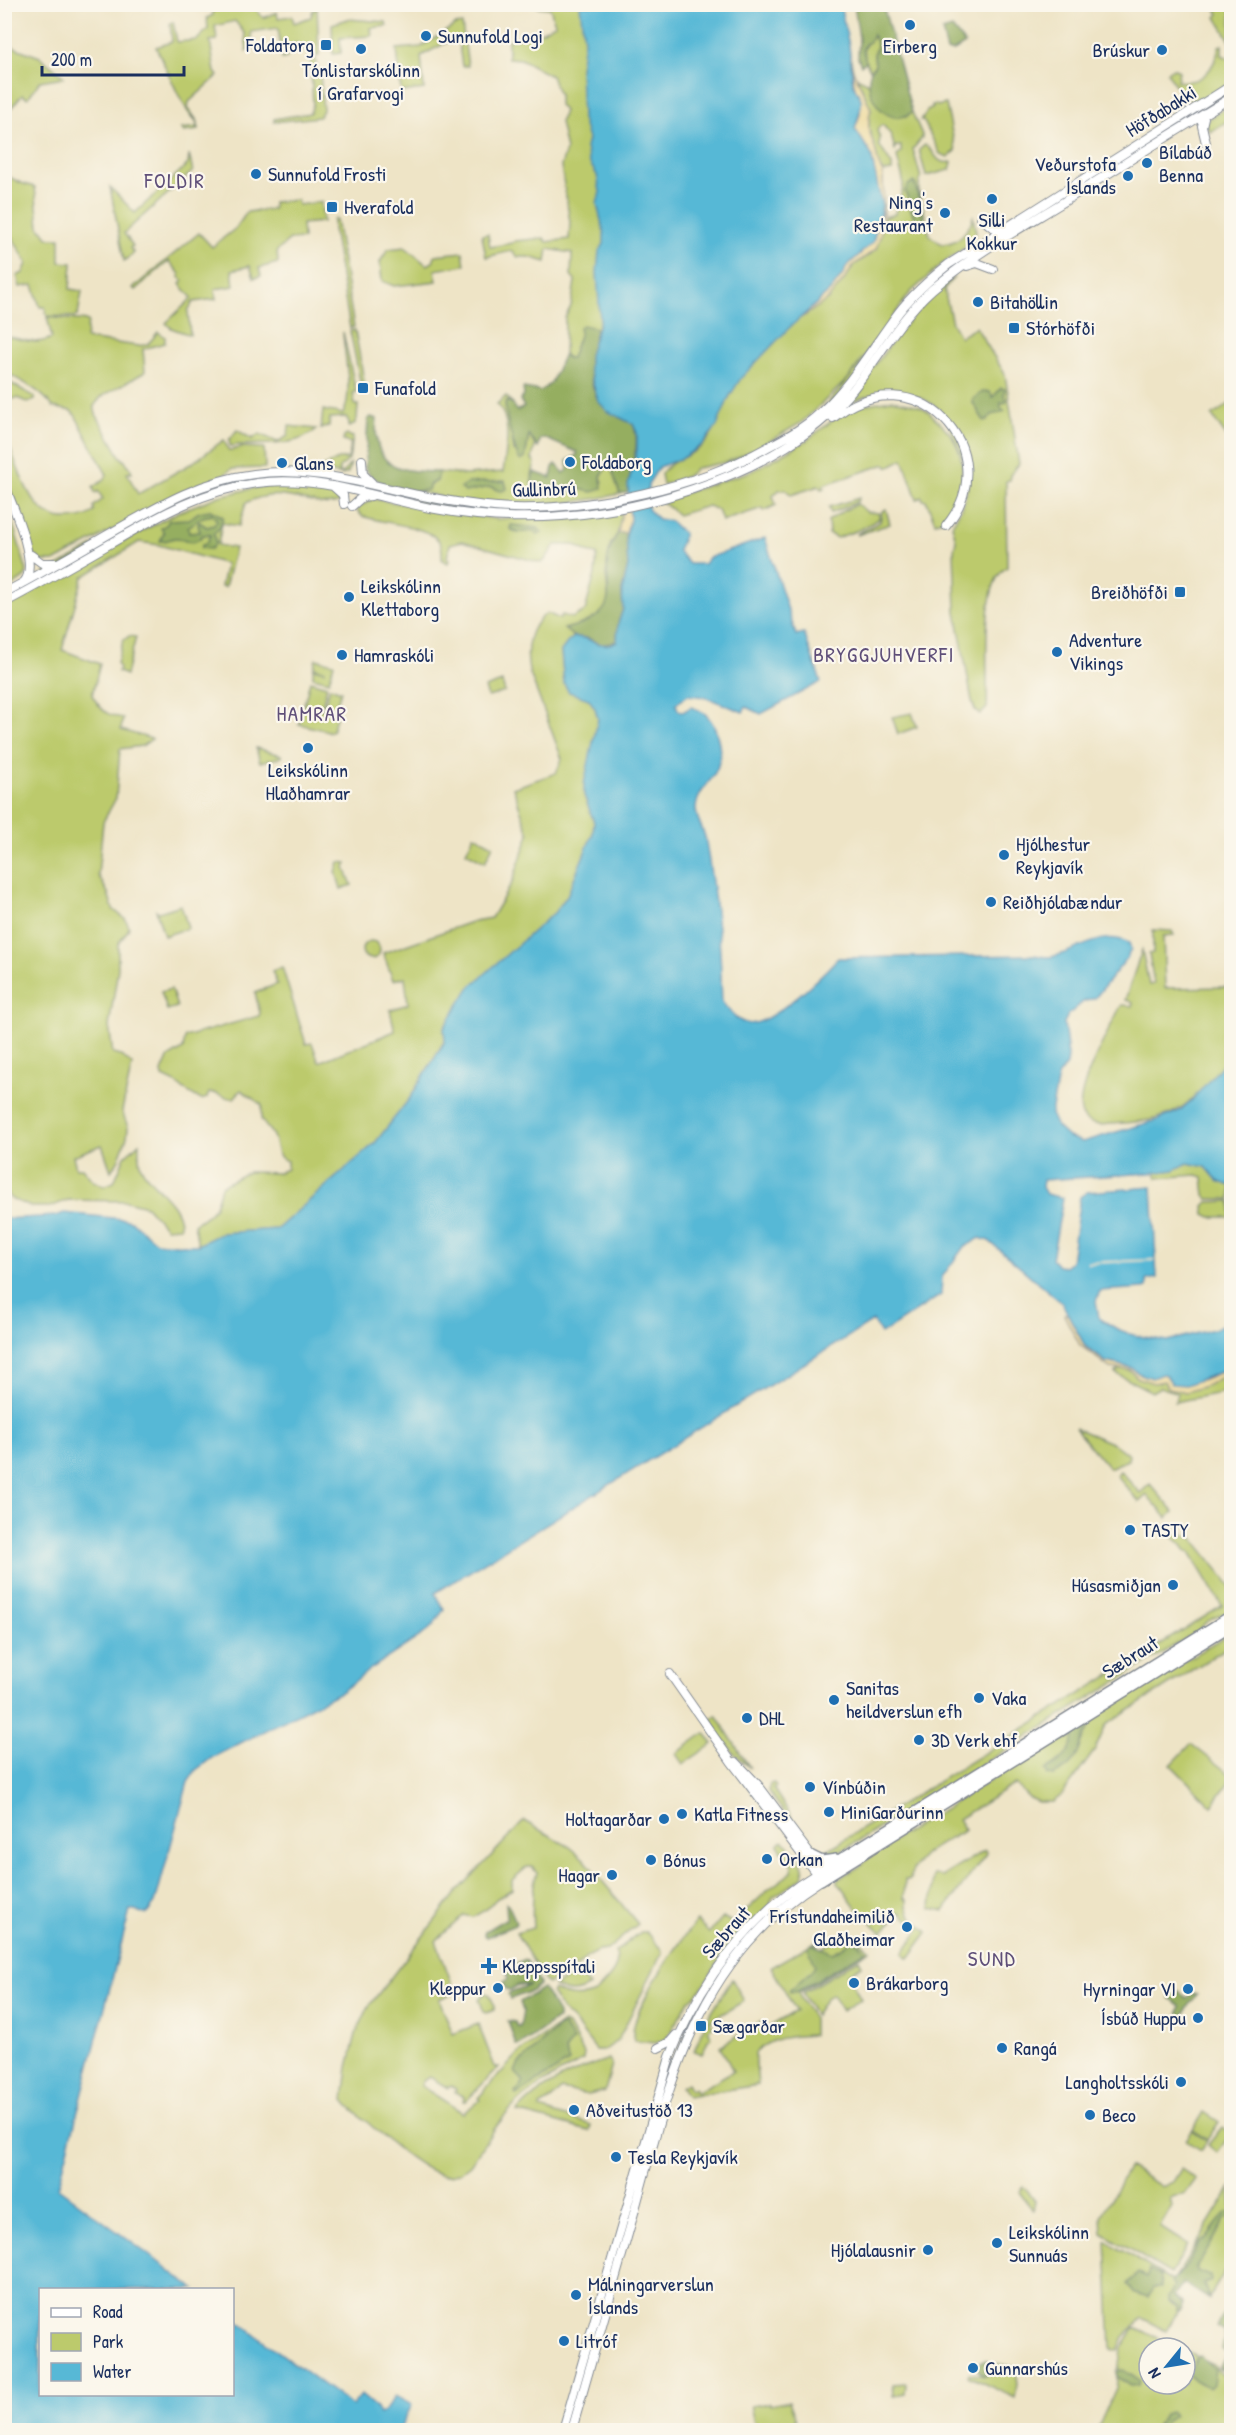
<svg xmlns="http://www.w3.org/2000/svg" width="1236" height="2435" font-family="'Patrick Hand',sans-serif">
<rect width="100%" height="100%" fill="#fbf7ec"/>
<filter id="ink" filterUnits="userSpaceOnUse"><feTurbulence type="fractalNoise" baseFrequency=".0167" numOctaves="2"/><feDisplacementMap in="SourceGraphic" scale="12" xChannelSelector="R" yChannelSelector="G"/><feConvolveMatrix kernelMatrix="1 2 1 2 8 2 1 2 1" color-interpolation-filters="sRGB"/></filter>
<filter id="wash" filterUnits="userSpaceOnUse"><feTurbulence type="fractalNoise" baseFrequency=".008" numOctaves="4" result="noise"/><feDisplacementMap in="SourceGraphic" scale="24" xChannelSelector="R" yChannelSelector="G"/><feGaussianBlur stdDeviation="1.35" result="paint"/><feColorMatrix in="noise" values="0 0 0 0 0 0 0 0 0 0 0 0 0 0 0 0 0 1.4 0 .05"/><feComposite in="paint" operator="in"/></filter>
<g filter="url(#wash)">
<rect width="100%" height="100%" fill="#eee4c6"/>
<!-- green -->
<path fill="#bcca6c" stroke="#6c7c65" stroke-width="1.5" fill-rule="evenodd" d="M536,4L840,5L853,70L806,315L827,300L844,280L854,265L871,254L879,241L881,224L885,217L895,214C896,204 903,196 903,185C904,175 898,166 897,156L901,153V146H896L895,150L891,135L883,125L880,126L877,130L880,138L879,145L892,165V171L883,172C876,165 878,157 875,149C870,133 866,126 871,109L857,77L869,83L870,90L906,117L912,112L922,135V138L913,149L921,178L919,183V192L930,236L942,244C958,243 968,232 973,217L976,232L973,242L942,264L910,293L848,379L801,423L757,448L727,462L697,468L687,476L663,485L661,474C670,460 688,458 701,447C717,432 723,407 734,388L633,424L580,332L571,359L567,358L564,354L565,318L571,306L575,281L571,276L572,253L548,249L546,262L529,257H518L511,251L486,257L482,235L488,234L490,247L512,243L515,241L544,238L547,242L569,239L570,222L561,166L566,150L560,122L564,111L559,105V95L551,76L521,59L508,58V40L543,31L555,24L550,8L537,7ZM915,184L921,204L916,222L908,203Z
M212,5H253L263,18L277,12L278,18L292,16L294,23L311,17L313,10L316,9L315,5H317L319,56H315L317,71L320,72L323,110L319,117L274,122V119L310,113L313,104L310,56L297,43L286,46L287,58L282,59L278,28L251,32L253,49L247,51L245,34L235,21L215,26L217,40L210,41L215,72L218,76L189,102L188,108L198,122V130L184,132L181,129L197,127L196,121L188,112L178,94L156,47L172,42L170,23L173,22L177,42L197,40L208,29L207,18L213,15Z
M1213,5H1231V42L1216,17L1219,14Z
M348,19L386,22L387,26L371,28L372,36L340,38L341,53L333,54L332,24Z
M462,24L468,66H462L459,45L456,39L451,40L421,56L424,89L401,92L397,49L421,47L455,25Z
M873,34L877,46L874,54L875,65L870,70L866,62L863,49Z
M5,44L40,57L64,77L40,81L28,98L22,95L5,115Z
M1222,45V55L1231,59V83L1196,103H1192L1191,100L1182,97L1167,72L1173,68L1179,71L1177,81C1203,85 1215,68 1219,46Z
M936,104L937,106L946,104L956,151L948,157L940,154L924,122L921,120L927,111L933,108L932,105Z
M1231,105V119L1210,132L1208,127L1205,126L1209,118Z
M925,145C938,152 933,165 952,162L950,170L926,176L919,150Z
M189,155L193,171L124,233L133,246L130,248L134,253L124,261L110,187L135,213L188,164Z
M5,175L21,183L35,187L39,226L48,238H60V262L72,263L70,289L82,291L78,315L75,317L47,316L45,307H40L33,285L20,287L17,276L23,273L27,263L5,224Z
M297,200L298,205L321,202L323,222L302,224L303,239L290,240L277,251L278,263L259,268L261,276L254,278L250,266L232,270L234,286L215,289L216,299L193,302L188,311L190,335L171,328L166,323L192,298L180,284L183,281L179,276L180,274L169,261L135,290L133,288L199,233L212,247L236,228L247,212L273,209V202Z
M336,219L354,327L350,328L333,229V220Z
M405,247L427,265L433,262L435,255L463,252L465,265L435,270L437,281L394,286L382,281L380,262L388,249Z
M961,259C948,271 932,282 921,295C887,332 863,377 828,413C787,454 712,480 657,495V492L682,486L812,423L923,289Z
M954,277L944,289L952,323L960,337L976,327L1005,374L1019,464L1010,475V480L1006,481L1007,567C978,583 989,678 987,708L981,714L975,710L972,701L956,612L954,550L956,540L952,525C961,511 972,485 967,468C965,459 960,450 956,442C953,435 951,427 947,420C929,389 883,388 854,401L852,395C886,354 910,308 954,277Z
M47,317L88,321L86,339L139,346L148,344L158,332L165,337V343L143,349L145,372L101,397L94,406L96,414L120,456L130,467L132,473H127L138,494L192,463L224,440L229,451L241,447L264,448L265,468L232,469L222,476L189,488L56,561H42L33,554L5,475L4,431C16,460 29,521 67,519C77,519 85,518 94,512V506L103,499L98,491L95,493L93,487L104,480L107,475L75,415L71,411L53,407C41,390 22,382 5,372V336C22,339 35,346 52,338Z
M355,330L365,386H361L350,331Z
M343,332L356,392L353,393L355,405H358L357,419L354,425L349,427V422L346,417L330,418L329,426L321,429L323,410L343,414C354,392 344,357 343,332Z
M5,380L35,397V400L28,403L18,398L5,400Z
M506,396L511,402L507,401L505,406L509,419L514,451L525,458L529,435L535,446L532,459L535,463L532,475L535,490L581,489L603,482L601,477L608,464L611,467L620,494C570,505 516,508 466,502C448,499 429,494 411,490L421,491L437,481L439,472L466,475L503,472C506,451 513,421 497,404Z
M891,400C901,402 914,403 923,408C928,410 933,416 937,420C971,450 965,480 951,518L935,522L926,500H923L922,497L917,499L903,459L888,467L886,464L823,485L824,488L821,489L819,486L791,495L786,490H779L773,496L776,505L764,511L763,508L722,521L718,510L708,506L678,515L661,501L754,470L804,442L837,417L856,406Z
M1231,403V443L1212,416Z
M289,426L317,429C294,450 257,442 230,446L229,440L237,430L252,439L260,434L277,442L288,436Z
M347,435L353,437L349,460L339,468V473L342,474L351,463L348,473L342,475L317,470L338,459H348L351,443L343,441L344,437Z
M279,475L307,476V477C280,477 251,478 225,485C161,504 103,544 46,576L44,574L175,500L207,488L239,479Z
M272,484L319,488L338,492L342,498L341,502C314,513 286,482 246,503L239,526L222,523L218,545L235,548L225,587L221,586L226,564L159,545L139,542L83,577L62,650L100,664L92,695C101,710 105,715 123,718L121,730L152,739L142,746L120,749L116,798L103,822L98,875L108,893L113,909L126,920L129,927L128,930L118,944V969L109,1026L113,1054L123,1057L132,1065L122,1111L128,1127L127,1137L118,1161L111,1171L102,1145L73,1156L76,1168H82L93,1181L104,1186L114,1182L125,1156L139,1143C139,1150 138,1161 141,1167C148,1184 182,1203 180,1227L166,1228L146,1206L126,1201L68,1200L50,1207H31L11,1199L5,1191V605L178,512L219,496Z
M4,495L27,571L25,577L5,591L4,544L7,535L5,527Z
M859,498L857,502L831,513L829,507Z
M373,499L496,519L622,511L618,533L610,545L606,575L609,603L602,614L586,623L565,629L574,637L567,643L561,652L564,684L569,692L589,699L595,708L598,719L584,795L594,822L593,833L567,896L555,912L470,988L444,1028L445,1040L410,1098L375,1143L277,1229L222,1233L198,1245L194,1224C214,1212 216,1208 221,1186L248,1172L278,1173L287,1169V1161C274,1157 278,1146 273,1136C270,1130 264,1125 261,1119L262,1105L241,1090L234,1098C224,1100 218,1091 209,1093L207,1098L201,1100L183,1089L178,1084L163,1077L162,1072L168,1058L183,1049L185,1037L259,1016L260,1013L255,993L277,984L272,971L282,967L306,1044L312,1043L319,1062L395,1031L390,1010L408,1004L405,977L393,980L383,953L474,921L491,918L512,883L529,834L513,788L556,773L562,759L529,671C525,649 528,626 547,613L560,619L562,615L572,618L585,611L595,574L597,554L587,552L575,545H555L545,560L541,563L462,541L450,544L447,557L449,560L448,563L442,560C442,553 443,547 439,541C429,526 380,523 362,516L357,510L358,507Z
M421,500C487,512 551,512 617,503L618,506L538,514L478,512L411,501Z
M857,504L867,512L879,513V519L861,529L837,538L829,534L828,521L843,511Z
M886,509L890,524L857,535V534L880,522L882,511Z
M129,636L136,637L126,675L118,672L119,667L117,663L123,641Z
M316,659L334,663L329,681L313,677V668L326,671L314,667Z
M310,681L327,686L321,710L337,714L332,732L299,724Z
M502,682L505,692L488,697L485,688Z
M330,687L341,691L334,713L323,709Z
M912,713L917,727L898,734L892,717Z
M256,748L281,755L282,757L260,762Z
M474,835L493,845L485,862L466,852Z
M339,862L347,863L345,868L352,885L341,889L336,872Z
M181,905L188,928L164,936L156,910L159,912Z
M1153,930L1172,931L1174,935L1163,936L1165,988L1231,987V1055C1217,1069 1207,1087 1191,1100C1165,1124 1132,1122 1099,1125C1093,1124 1087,1123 1083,1117C1070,1096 1110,1030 1119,1009L1122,1005L1132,1006L1133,1002L1125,1000L1142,950L1149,985L1154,984L1149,954L1153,953Z
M362 950a9 9 0 1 1 18 0a9 9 0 1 1-18 0Z
M171,989L177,1007L167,1010L161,992Z
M1188,1163L1206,1167L1218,1181L1231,1186V1199H1208L1205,1196L1203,1177L1197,1175L1157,1178L1156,1172L1174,1170Z
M1231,1201V1217H1211L1205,1214L1204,1206L1208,1202Z
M1126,1369L1159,1383L1164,1380L1166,1384L1202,1387L1231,1371V1391L1175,1402L1178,1393L1160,1387L1152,1392L1115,1373L1118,1370Z
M1075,1428L1114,1444L1129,1455L1128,1460L1109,1468Z
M1120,1471L1140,1493L1150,1484L1174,1512L1167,1518L1147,1495L1139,1502L1116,1475Z
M1178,1532L1193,1538L1231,1586V1611C1218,1616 1207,1619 1198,1631L857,1842L827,1857L814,1853L768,1791L770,1784L774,1783L776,1787L773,1788L795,1823L815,1849L826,1851L1222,1606L1189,1551L1187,1552L1181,1544L1171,1535Z
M1231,1632V1645L1106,1725L1095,1750L1063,1794L1053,1802H1038L1029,1798L1015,1784L958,1819L965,1830C943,1844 914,1853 910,1880H905L904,1899H907C905,1915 918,1922 928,1932L909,1958L903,1953L920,1929L900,1912L882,1933L855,1906L838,1882V1878L859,1867L876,1851Z
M716,1715L750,1768C735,1755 718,1738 712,1719Z
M705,1733L713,1744L683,1764L676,1754Z
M1191,1744L1231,1775V1779L1212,1806L1171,1765Z
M524,1821L570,1847L584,1859L638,1924L607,1950L598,1951L588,1956L577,1967L548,1984L546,1983L516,1933L533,1928C532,1915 532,1884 537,1873L532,1867H527L512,1880V1889L496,1899L487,1909L473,1917L464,1915L436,1941L455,1992L439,1999L453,2034L478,2024L495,2067H499L466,2101H463L464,2097L455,2092L456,2089L451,2086L448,2088L430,2077L423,2081L421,2086L463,2113L480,2100L478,2098L520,2052L563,2023L568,2025L584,2054L583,2060C561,2073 538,2084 519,2101C499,2119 485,2143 470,2165C463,2171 455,2176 444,2175C419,2172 369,2123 349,2106L344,2100L348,2067L356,2034L369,2006L457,1892Z
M783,1841C793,1848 807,1865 803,1877L773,1897L769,1907L718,1963L696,1996L689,2001L666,2039L655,2043L634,2041C625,2016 680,1942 696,1921L709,1933L723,1917L733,1923L769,1889L792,1872V1865L778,1845Z
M985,1850L987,1853L944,1911L931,1908L934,1875L943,1876Z
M641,1932H646L661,1949L662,1953L618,2040L605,2050H596L574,2021L562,2010L551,1993L554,1990C566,1997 582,1999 595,1993C605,1982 623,1968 615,1952Z
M849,1933L870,1950L798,1993L813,2019V2035C792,2036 772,2036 755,2053L758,2085L687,2096L681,2087L687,2083L691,2090L694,2088L697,2092L733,2071L720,2046L761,2022L766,2029L796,2011L771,1967L815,1942L820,1949Z
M859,1959L862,1965L847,1974L861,1999L842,2011L832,1994L826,1998L815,2015L802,1993Z
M578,1971L586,1975L583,1979L589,1986C576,1994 567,1994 554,1986Z
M732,1979L744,2001L710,2021L713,2026L708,2030L712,2038L708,2040L702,2054L694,2051L707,2019Z
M485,1993L489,1994L495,2006L494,2010L487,2013L484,2012L479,1999Z
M609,2059L612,2065L605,2091L588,2095L561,2089L551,2100L540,2106V2109L591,2125L589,2131L517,2112C540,2085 576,2070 609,2059Z
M1204,2112L1219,2122L1207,2140L1193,2130Z
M1222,2127L1230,2133V2135L1217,2153L1208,2145Z
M1192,2131L1207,2141L1201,2150L1186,2140Z
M1129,2167L1162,2187L1173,2182L1181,2169L1196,2179L1186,2193L1170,2199L1172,2206L1160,2227L1188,2245L1171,2274L1102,2233L1101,2216Z
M1023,2187L1028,2191L1035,2202L1033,2210L1019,2192Z
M1231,2188V2261L1209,2298L1176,2277Z
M1106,2241L1180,2285L1173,2296L1183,2303L1166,2331L1142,2318L1124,2337L1118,2350L1111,2349Z
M1135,2327L1179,2348H1149V2384H1185V2351L1214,2364L1219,2372L1231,2381V2430H1097L1116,2388L1121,2349Z
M994,2363L1015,2367L1017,2384L1015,2398L968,2376L969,2373L984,2376L988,2375Z
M906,2383L905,2394L894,2396L893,2384Z
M789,2401L796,2420L768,2430H756L750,2406L769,2403L770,2405Z"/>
<!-- forest -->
<path fill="#95ae60" stroke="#586e5f" stroke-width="1.5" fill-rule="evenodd" d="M854,5H883L912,112C885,133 856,85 875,65L874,54L877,46L873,35L870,42L865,44L863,49L866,62L861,65L858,58L859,38Z
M952,28L965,44L954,51H947L942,31Z
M913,182L915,184L924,221L920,224L916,222L905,191L908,185Z
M582,325L597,328C589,352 585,389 605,408C612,415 624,419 633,424C643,448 627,468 629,492L620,494L611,467L608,464L601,476L602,488C592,496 586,489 576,489L564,494L535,490L531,483L534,472L551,478L553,467L556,464L564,473L568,470L567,461L577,455V452L544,438L540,440L538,448L529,435L525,458L521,461C515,457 505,411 505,402H511L517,411L524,407L520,400L524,395L523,388L541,391L551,383L564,354L567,358H571L580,333L579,327Z
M1001,388L1005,389L1004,395L1007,400L1005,403L1001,402V408L1005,411L992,415L987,421H984L973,403V399L984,391L990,392L993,397Z
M371,417L377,419C371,468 400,472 439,472L437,481L430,484L428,490C410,493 374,486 365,468L368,419Z
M505,481L507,489C501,493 497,490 491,487L465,492L461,488L468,483Z
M210,510L223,517L220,528L214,533L216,543L211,549L201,548L202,545L207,543L210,535H203C193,548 185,537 175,538C169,539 167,542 160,541L164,533L161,528L167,524L169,520L189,519L199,512ZM212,515L217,520L214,525L207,527L199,522L198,525L200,532L189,533L188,527L203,517Z
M511,525L538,528L542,533L538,534L534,531C525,532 518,534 510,529Z
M618,533H626L628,566L622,591L623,609L618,624L617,641L602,645L588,638L574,637L564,629C642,610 586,580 618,533Z
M1091,1721L1093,1722C1073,1746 1088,1759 1053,1776L1048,1775L1046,1770C1060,1763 1072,1752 1074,1736L1064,1740L1063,1738Z
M506,1903L508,1904L516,1922L515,1925L486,1937L484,1935L485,1931L507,1918Z
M853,1938L866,1951L798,1991L790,1993L789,1991L811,1971L815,1965L808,1947L812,1944L833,1953L845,1946Z
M523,1960L527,1961L540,1984L532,1991L510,1999L508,1994L511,1992L530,1985H518L510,1990L506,1989L503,1982L508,1979L506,1969Z
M543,1988L558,2014V2018L521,2045H516L508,2021L515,2022L517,2027H520L523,2011L520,2002Z
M1175,1989L1187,1998L1193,1993L1197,1994L1181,2018L1178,2016L1180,2006L1170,1998V1993Z
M560,2026H564L573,2041L565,2051L569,2062L516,2095L515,2093L524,2082L515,2072L518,2065Z
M1226,2212H1231V2219L1226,2218L1196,2268L1198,2271L1210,2276L1211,2281L1204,2284L1209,2299L1184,2283L1174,2296L1183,2304L1180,2311L1177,2312V2307L1169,2301L1168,2297L1174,2288L1172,2282L1186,2266L1200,2242L1206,2238Z
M1149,2270L1161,2276L1160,2288H1153L1148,2297L1133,2292L1128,2284L1138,2273L1147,2277Z
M1231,2298V2377L1219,2368L1228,2355L1222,2349L1225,2332L1217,2327Z
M1200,2356L1215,2369L1213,2384L1209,2388L1190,2377L1188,2373L1196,2359Z
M978 2368a7 7 0 1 1 14 0a7 7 0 1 1-14 0Z
M1123,2370L1139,2380L1138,2385L1131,2386L1117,2377V2371Z
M1170,2412L1174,2416L1165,2422L1163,2429L1166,2430H1154L1164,2414Z
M1203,2424L1217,2430H1180L1184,2426L1196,2428Z"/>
<!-- sand -->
<path fill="#eeda9e" stroke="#84847e" stroke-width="1.5" d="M853,70L871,109C866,126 870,133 875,149C878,157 876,165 883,172C883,201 887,222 876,249L854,265L844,280L827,300L801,318L831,290L844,273L846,267L873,242L875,229L882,213L871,154L855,129C856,123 859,120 860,114C862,99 851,85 853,70Z
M630,509V520L626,533H618L622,511Z
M1067,1313L1085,1346L1106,1362L1132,1368L1138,1373L1161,1374L1202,1380L1231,1368V1371L1208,1385L1186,1392L1169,1388L1164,1381L1154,1383L1138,1378L1130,1370L1110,1368L1080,1345L1064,1315Z"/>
<!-- water -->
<path fill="#57b8d6" stroke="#39749a" stroke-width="1.5" d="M580,5H840L849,45L853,84L861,99V107L855,129L871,154L882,206L873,242L846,267L844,273L831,290L788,329L741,378L729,397L717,426L702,445L682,458L659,467L648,484V509L658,519L670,521L684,534L678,551L689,564H704L708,558L765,538L796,635L804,633L821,682L761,714L746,707L743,712L705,697L688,695L676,704L678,710L683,712L691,707C710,712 716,726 719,744C725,778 699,783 696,807C695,819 705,830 706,842C711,873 716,906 719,938C721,959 721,980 722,1002C728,1009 736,1021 746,1023C767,1030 823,974 838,958L1035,955C1064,966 1097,925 1129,943L1131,949L1127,958L1095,998L1083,1002L1068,1015L1064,1023L1068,1056L1067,1065L1058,1076L1051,1114L1057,1127L1068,1137L1082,1142L1158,1120L1179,1111L1192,1100L1231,1055V1083L1227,1104L1231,1111V1186L1218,1181L1206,1167L1188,1163L1174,1170L1151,1173L1043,1180L1042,1187L1046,1194L1063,1198L1052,1259L1058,1266L1065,1267L1071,1262L1080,1197L1087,1192L1152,1187L1157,1278L1147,1280V1287L1144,1288L1100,1291L1096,1301L1099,1318L1117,1329L1133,1335L1167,1341L1218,1328L1231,1321V1368L1186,1385L1172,1384L1166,1375L1162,1374L1152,1378L1138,1373L1132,1368L1106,1362L1085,1346L1062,1303L989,1241L980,1238L963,1248L942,1277L941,1295L881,1334L873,1321L435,1593L444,1609L433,1626L425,1633L372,1668L342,1691L213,1757L196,1770L188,1782L155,1903L147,1914L130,1910L58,2188L195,2289L40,2290V2394H232L233,2318L352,2406L361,2395L375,2407L379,2414L384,2412L395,2396L412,2405L399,2430H5L4,1219L56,1216L64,1213L123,1219L131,1221L156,1242L186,1245H198L222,1233L277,1229L375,1143L410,1098L445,1041L444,1028L469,988L555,912L567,896L593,833L594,822L584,795V784L598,719L595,708L589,699L569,692L564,684L561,651L567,643L574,637C592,636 599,651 617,641L618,624L623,609L622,591L628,566L626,536L630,520L628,485L637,450V433L633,424L607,411L598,401L589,369V355L600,320L597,272L599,251L604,244V233L597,204L600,192L597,175L589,162L586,148L588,139L582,119L580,68L584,41Z"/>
<!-- pier -->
<path fill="#eee4c6" d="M1156,1259V1261L1125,1262L1087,1264V1262Z"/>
</g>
<g filter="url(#ink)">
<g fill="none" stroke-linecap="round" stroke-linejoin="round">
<defs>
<path id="major" d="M1205,113L1202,126L1206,143
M981,218L992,227L1005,228
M967,266L977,263L993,269
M833,418C914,352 1009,450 946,526
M362,460L363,474L372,483
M4,484C12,504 40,565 24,582
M334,487L343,495L344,504
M352,506L362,497L371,496
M31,555L42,563H56
M4,593C42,573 79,551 116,530C160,505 203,480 254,474C312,466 367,485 423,496C453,502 482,507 513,508C592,510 697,487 766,448C785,438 804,428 820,413C852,384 873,346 899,312C913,294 930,279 949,264L1232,85
M4,603C42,583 78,562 115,541C160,515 204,490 257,483C316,475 372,496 430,508C518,525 608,518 693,489C758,467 820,435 861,379C886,346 907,308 941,282C979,251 1023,227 1065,201C1120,166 1176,131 1232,97
M736,1762L758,1785L824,1873
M658,2048L670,2042L676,2035
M563,2430L670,2057C699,1984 748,1915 816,1874
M572,2430C592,2361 612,2291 632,2220C669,2087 694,1960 821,1880L731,1761L670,1674"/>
<path id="highway" d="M810,1855L822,1861L836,1859
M816,1874L1232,1615
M821,1880L1232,1625"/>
</defs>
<!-- major casing -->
<use href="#major" stroke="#848a92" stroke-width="10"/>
<!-- highway casing -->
<use href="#highway" stroke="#848a92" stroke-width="12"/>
<!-- major -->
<use href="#major" stroke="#fff" stroke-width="8"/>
<!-- highway -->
<use href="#highway" stroke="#fff" stroke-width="9"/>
</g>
</g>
<!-- markers -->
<g fill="#1f6fb2" stroke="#fbf7ec" stroke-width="2">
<circle cx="910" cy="25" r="6"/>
<circle cx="426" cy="36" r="6"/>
<rect x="320" y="39" width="12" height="12" rx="3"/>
<circle cx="361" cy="49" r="6"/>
<circle cx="1162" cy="50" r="6"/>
<circle cx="1147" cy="163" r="6"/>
<circle cx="256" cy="174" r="6"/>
<circle cx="1128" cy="176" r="6"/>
<circle cx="992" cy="199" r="6"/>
<rect x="326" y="201" width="12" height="12" rx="3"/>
<circle cx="945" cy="213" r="6"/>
<circle cx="978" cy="302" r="6"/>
<rect x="1008" y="322" width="12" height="12" rx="3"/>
<rect x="357" y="382" width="12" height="12" rx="3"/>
<circle cx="570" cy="462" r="6"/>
<circle cx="282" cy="463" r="6"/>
<rect x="1174" y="586" width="12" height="12" rx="3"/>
<circle cx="349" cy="597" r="6"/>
<circle cx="1057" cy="652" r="6"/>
<circle cx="342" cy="655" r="6"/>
<circle cx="308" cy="748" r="6"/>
<circle cx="1004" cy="855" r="6"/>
<circle cx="991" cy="902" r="6"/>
<circle cx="1130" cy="1530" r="6"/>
<circle cx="1173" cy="1585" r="6"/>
<circle cx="979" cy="1698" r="6"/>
<circle cx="834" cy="1700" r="6"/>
<circle cx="747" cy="1718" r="6"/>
<circle cx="919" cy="1740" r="6"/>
<circle cx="810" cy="1787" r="6"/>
<circle cx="829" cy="1812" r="6"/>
<circle cx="682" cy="1814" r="6"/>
<circle cx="664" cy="1819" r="6"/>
<circle cx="767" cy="1859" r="6"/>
<circle cx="651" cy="1860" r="6"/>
<circle cx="612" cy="1875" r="6"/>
<circle cx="907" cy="1927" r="6"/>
<path d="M486 1957h6v6h6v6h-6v6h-6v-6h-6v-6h6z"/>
<circle cx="854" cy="1983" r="6"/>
<circle cx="498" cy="1988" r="6"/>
<circle cx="1188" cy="1989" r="6"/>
<circle cx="1198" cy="2018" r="6"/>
<rect x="695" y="2020" width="12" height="12" rx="3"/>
<circle cx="1002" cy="2048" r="6"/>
<circle cx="1181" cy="2082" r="6"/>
<circle cx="574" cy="2110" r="6"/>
<circle cx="1090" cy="2115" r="6"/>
<circle cx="616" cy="2157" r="6"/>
<circle cx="997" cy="2243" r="6"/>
<circle cx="928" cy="2250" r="6"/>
<circle cx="576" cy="2295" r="6"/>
<circle cx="564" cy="2341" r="6"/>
<circle cx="973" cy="2368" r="6"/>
</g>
<g text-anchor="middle" stroke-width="4.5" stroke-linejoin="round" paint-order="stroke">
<!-- poi labels -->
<g font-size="20" fill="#1b2f5e" stroke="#fbf7ec" text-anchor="start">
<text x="438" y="43">Sunnufold Logi</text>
<text x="314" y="52" text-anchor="end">Foldatorg</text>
<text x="910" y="53" text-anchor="middle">Eirberg</text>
<text x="1150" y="57" text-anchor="end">Brúskur</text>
<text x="361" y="77" text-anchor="middle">Tónlistarskólinn<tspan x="361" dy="23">í Grafarvogi</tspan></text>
<text x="1159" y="159">Bílabúð<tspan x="1159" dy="23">Benna</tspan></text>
<text x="1116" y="171" text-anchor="end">Veðurstofa<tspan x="1116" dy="23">Íslands</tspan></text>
<text x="268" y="181">Sunnufold Frosti</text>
<text x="933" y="209" text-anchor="end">Ning's<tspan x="933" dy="23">Restaurant</tspan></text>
<text x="344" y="214">Hverafold</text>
<text x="992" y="227" text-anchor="middle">Silli<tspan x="992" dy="23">Kokkur</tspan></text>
<text x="990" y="309">Bitahöllin</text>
<text x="1026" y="335">Stórhöfði</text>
<text x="375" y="395">Funafold</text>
<text x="582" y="469">Foldaborg</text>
<text x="294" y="470">Glans</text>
<text x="361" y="593">Leikskólinn<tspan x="361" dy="23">Klettaborg</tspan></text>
<text x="1168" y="599" text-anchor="end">Breiðhöfði</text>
<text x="1069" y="647">Adventure<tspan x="1069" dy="23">Vikings</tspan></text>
<text x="354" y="662">Hamraskóli</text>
<text x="308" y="777" text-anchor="middle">Leikskólinn<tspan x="308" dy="23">Hlaðhamrar</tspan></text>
<text x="1016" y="851">Hjólhestur<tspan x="1016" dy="23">Reykjavík</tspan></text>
<text x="1003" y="909">Reiðhjólabændur</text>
<text x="1142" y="1537">TASTY</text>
<text x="1161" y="1592" text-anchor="end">Húsasmiðjan</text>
<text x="846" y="1695">Sanitas<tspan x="846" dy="23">heildverslun efh</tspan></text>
<text x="991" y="1705">Vaka</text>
<text x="759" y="1725">DHL</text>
<text x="931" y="1747">3D Verk ehf</text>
<text x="822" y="1794">Vínbúðin</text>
<text x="841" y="1819">MiniGarðurinn</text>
<text x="694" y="1821">Katla Fitness</text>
<text x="652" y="1826" text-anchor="end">Holtagarðar</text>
<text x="779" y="1866">Orkan</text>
<text x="663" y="1867">Bónus</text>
<text x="600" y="1882" text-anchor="end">Hagar</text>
<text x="895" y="1923" text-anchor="end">Frístundaheimilið<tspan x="895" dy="23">Glaðheimar</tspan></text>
<text x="502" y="1973">Kleppsspítali</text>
<text x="866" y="1990">Brákarborg</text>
<text x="486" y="1995" text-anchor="end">Kleppur</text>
<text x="1176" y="1996" text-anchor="end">Hyrningar VI</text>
<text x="1186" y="2025" text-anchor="end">Ísbúð Huppu</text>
<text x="713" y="2033">Sægarðar</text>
<text x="1014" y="2055">Rangá</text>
<text x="1169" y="2089" text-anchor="end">Langholtsskóli</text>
<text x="586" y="2117">Aðveitustöð 13</text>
<text x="1102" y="2122">Beco</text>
<text x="628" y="2164">Tesla Reykjavík</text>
<text x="1009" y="2239">Leikskólinn<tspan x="1009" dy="23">Sunnuás</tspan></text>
<text x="916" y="2257" text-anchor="end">Hjólalausnir</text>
<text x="588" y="2291">Málningarverslun<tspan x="588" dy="23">Íslands</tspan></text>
<text x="576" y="2348">Litróf</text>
<text x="985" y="2375">Gunnarshús</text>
</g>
<!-- street labels -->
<g font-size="20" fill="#1b2f5e" stroke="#fbf7ec">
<text transform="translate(1161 111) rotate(-32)" y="7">Höfðabakki</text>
<text transform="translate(544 489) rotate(-2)" y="7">Gullinbrú</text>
<text transform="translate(1130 1657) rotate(-32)" y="7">Sæbraut</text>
<text transform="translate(726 1932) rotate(-49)" y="7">Sæbraut</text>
</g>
<!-- neighbourhood labels -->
<g font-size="21" letter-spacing="1.5" fill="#5f4f79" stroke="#fbf7ec">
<text x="175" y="188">FOLDIR</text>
<text x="884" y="662">BRYGGJUHVERFI</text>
<text x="312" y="721">HAMRAR</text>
<text x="992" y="1966">SUND</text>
</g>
</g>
<!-- margin -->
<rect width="1236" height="2435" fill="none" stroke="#fbf7ec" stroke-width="24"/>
<!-- legend -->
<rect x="39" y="2288" width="195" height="108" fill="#fbf7ec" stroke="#a1a7b3" stroke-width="1.5"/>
<rect x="51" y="2308" width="30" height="9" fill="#ffffff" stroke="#a1a7b3" stroke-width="1.5"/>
<text x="93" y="2318" font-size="18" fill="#1b2f5e">Road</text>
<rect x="51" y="2333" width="30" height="18" fill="#bcca6c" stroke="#a1a7b3" stroke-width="1.5"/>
<text x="93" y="2348" font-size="18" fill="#1b2f5e">Park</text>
<rect x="51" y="2363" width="30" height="18" fill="#57b8d6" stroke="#a1a7b3" stroke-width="1.5"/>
<text x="93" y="2378" font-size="18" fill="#1b2f5e">Water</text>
<!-- north arrow -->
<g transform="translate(1167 2366) rotate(240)"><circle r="28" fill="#fbf7ec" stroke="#a1a7b3" stroke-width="1.5"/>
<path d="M0-4.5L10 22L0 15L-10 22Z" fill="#1f6fb2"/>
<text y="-9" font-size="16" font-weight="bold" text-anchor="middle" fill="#1b2f5e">N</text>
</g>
<!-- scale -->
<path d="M42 66v9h142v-9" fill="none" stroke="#1b2f5e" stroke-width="3"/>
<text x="51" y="66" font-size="18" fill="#1b2f5e" stroke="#fbf7ec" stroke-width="4.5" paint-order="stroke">200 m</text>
</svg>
